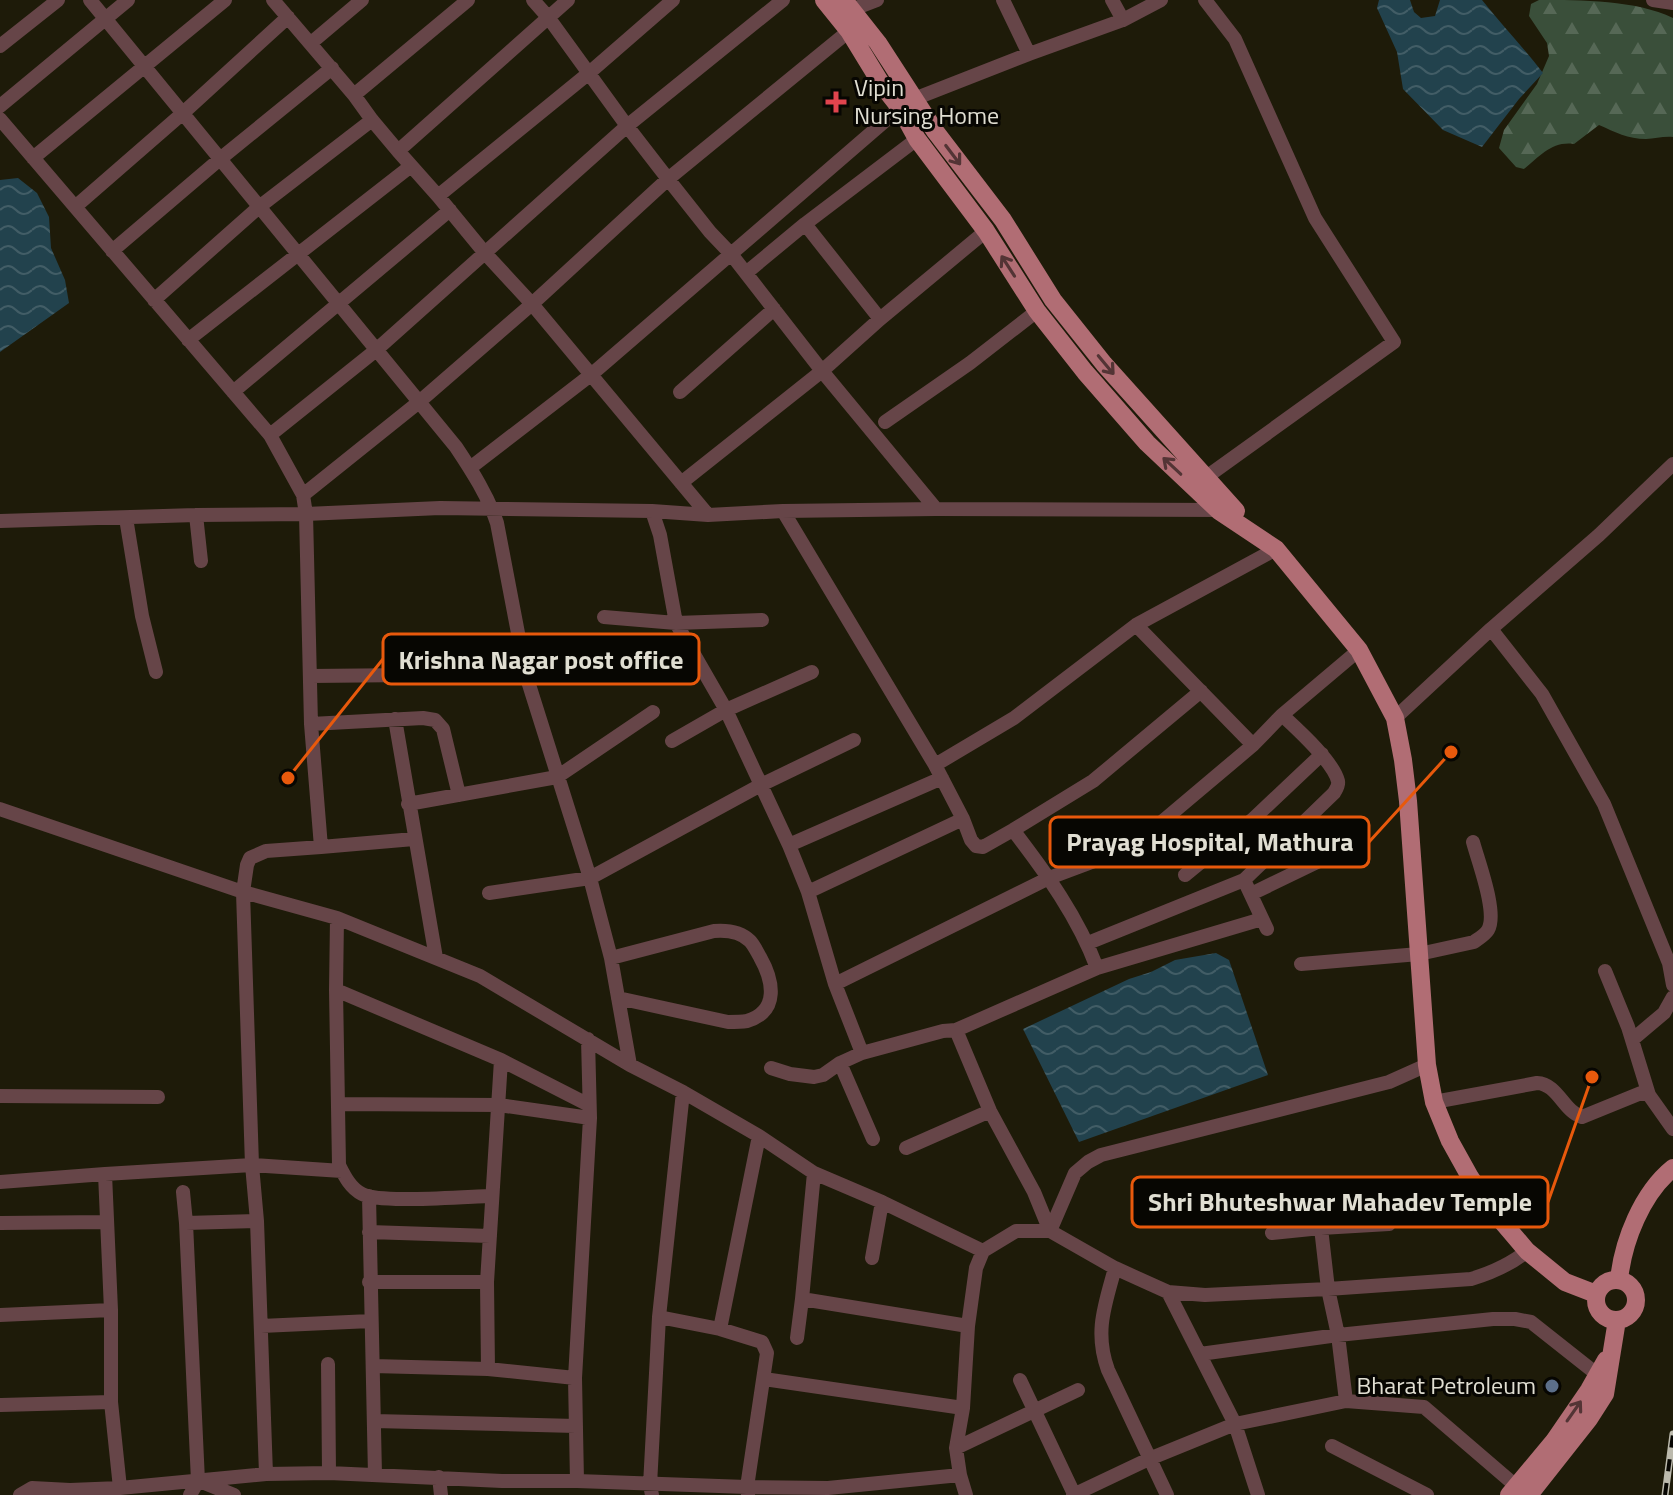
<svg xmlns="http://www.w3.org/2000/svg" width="1673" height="1495" font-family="'Titillium Web',sans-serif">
<defs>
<pattern id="forest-firs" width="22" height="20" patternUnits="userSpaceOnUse" patternTransform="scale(2)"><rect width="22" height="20" fill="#3a4f3a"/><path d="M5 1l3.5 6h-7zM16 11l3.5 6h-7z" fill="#566856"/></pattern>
<pattern id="water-waves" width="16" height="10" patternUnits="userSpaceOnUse" patternTransform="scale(2)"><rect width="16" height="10" fill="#22424d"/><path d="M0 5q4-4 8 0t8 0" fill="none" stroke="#425d66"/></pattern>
</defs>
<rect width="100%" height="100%" fill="#1e1b09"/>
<!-- forest -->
<path fill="url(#forest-firs)" d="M1539,0C1581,0 1636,0 1673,18V137C1663,136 1655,139 1646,139C1628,139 1615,132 1599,125L1574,144C1552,141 1540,156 1524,169L1516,167L1499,148L1504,130L1537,84L1549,56L1547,43L1529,16L1531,4Z"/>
<!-- water -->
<path fill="url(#water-waves)" d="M1379,0H1410L1414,12L1421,18L1435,16L1440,0H1482C1502,25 1523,47 1543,73L1519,99L1482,147L1443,130L1403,89L1397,52L1377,8Z
M18,178L37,193L49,217L51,248L65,280L69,303L0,352V180Z
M1216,953L1229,960L1268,1075L1079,1142L1023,1029L1129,979L1151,972L1175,960Z"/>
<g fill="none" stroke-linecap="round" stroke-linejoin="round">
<!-- minor -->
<path stroke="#664548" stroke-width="14" d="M90,0L456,447C472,471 488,496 497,523L526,675L590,878L601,920L611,958L630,1065
M273,0L354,95L372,120L398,151L438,196L484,252L532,304L708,515
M533,0L548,17L627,126L668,179L710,232L731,254L822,371L936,509
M1003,0L1029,54
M1112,0L1123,20
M1205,0L1235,39L1315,218L1394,342L1205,478
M1653,0L1673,3
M851,10L877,0
M311,43L362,0
M0,46L58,0
M354,95L468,0
M914,99L1029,54L1123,20L1161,0
M0,106L128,0
M0,119L270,435L303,495L306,514L311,724L321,847L414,839
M398,151L568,0
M33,158L225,0
M438,196L589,73L673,0
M75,207L183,113L288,17
M805,224L880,319
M112,251L220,159L332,68
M746,273L805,224L917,139
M154,300L259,207L372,120
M188,340L411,166
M233,392L450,210
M680,392L774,309
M885,422L970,363L1037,311
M270,435L375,351L627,126L783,0
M470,468L592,374L900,108
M681,483L822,371L880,319L986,231
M303,495L419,402L532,304L668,179L849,31
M652,511L660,535L676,623L726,710L789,845L808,892L835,984L862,1053
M783,511L935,765L963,819L971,840L976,846L983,847L1013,830L1093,781L1201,691
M196,515L201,561
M126,518L142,616L156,672
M0,521L196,515L306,514L440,508L652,511L708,515L783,511L936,509L1223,510
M604,617L676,623L762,620
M1136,625L1253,745
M1491,629L1542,694L1604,804L1669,963L1673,985
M310,676L412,675L520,645
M1395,718L1491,629L1599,535L1673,464
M395,719L436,958
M311,724L423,718L435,720L443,729L459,795
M672,741L726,710L812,672
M935,765L1014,718L1136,625L1276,549
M408,804L557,777L653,712
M0,809L243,892L337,918L480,976L630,1065L683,1092L759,1136L814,1173L882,1202L983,1251
M1013,830C1046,873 1078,917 1097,968
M789,845L942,778
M1185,875L1252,820L1322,754
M808,892L963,819
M489,893L590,878L761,785L854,740
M1251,894L1340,851
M337,918L336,990L501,1060L589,1105
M1267,929L1244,880L1334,793C1336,789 1339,786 1338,781C1333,761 1297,729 1282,715
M1088,943L1244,880
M611,958L714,931C727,930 740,931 750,941C754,945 757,952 760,957C773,980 780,1011 747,1021C741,1022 734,1022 728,1022L618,998
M1301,964L1419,954L1474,942C1478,939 1485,935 1488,930C1498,913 1478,861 1473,842
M1605,971L1628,1027L1649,1095
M835,984L1049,878L1132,847L1253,745L1282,715L1359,650
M336,990L339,1165C344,1175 350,1188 362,1194C381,1204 466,1196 492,1196
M956,1030L990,1111L1034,1192L1050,1231
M1632,1040L1664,1013L1673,997
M840,1063L873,1139
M771,1068L790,1074L814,1077L823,1075L840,1063L862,1053L943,1031L956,1030L1097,968L1262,919
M0,1096L158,1097
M1434,1102L1537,1083C1558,1084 1563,1111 1582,1117L1641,1093L1649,1095L1673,1129
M339,1104L499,1105L590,1118
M906,1148L990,1111
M0,1182L105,1174
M183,1192L186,1223L198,1481L190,1495
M369,1196L375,1475
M0,1223L107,1222
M186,1223L257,1221
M1050,1231L1075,1173L1088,1162L1101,1155L1389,1082L1427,1065
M369,1232L490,1236
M1272,1233L1321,1228
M872,1258L882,1202
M1115,1268C1105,1305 1094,1332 1108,1370L1167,1495
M369,1282H487
M1168,1292L1235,1424L1258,1495
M802,1299L968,1326
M0,1315L111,1310
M659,1317L720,1329L762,1342L767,1353L747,1487L748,1495
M261,1326L371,1321
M720,1329L759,1136
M797,1338L802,1299L814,1173
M1200,1354L1338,1335L1493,1319H1515L1531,1322L1598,1375
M328,1364L329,1473
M373,1366L488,1369L575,1378
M488,1369L487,1282L501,1060
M764,1379L963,1408
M1020,1380L1074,1494
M1346,1401L1338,1335L1328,1289L1321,1228L1389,1224
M1,1405L111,1402
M374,1421L576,1426
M1332,1446L1427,1495
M956,1448L1078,1390
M266,1474L257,1221L252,1165L243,892L247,865L250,858L266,851L321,847
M439,1477L441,1495
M577,1481L575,1378L590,1118L588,1039
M202,1482L234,1495
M120,1488L111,1402V1310L105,1174L252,1165L342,1171
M20,1495L32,1488L70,1490L120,1488L266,1474L329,1473L502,1481H577L747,1487L828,1488L960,1475
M652,1495L650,1485L659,1317L683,1092
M966,1495L960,1475L956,1448L963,1408L968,1326L976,1268L983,1251L1016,1231H1050L1115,1268L1168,1292L1205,1295L1328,1289L1471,1279C1491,1273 1510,1265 1527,1251
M1073,1495L1149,1459L1235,1424L1346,1401L1424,1407L1516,1486"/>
<!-- major -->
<path stroke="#b16d74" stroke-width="18" d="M824,0L849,31L882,85L900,108L917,139L986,231L1037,311L1085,372L1147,443L1219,511L1276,549L1359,650L1395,718L1403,760L1408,801L1427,1065L1434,1102L1450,1141L1470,1177L1493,1211L1527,1251L1565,1282L1596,1294
M844,0L878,43L935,131L1003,220L1053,300L1104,364L1236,511
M1596 1300a20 20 0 1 1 40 0a20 20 0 1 1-40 0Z
M1619,1280C1623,1241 1642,1193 1673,1168
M1509,1495L1554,1441L1589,1390L1606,1360
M1529,1495L1589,1419L1605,1394L1617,1320"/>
<defs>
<path id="rail" d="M1665,1495L1673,1434"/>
</defs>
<!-- rail casing -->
<use href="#rail" stroke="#bcbaad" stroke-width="7"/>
<!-- rail -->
<use href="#rail" stroke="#070602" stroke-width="4" stroke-dasharray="12" stroke-linecap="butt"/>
</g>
<!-- one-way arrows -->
<defs><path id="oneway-shaft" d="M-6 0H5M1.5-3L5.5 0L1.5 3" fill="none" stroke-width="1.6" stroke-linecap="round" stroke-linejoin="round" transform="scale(2)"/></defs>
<g stroke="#533435">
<use href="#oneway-shaft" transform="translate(953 155) rotate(53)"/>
<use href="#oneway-shaft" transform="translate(1008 266) rotate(-123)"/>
<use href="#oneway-shaft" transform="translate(1106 365) rotate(50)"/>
<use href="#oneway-shaft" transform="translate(1172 466) rotate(-137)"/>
<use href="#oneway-shaft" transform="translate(1574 1411) rotate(-55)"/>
</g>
<!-- markers -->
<path fill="#e0444e" stroke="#070602" stroke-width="3" d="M832 90h8v8h8v8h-8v8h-8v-8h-8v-8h8z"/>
<circle fill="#5c6f8a" stroke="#070602" stroke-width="3" cx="1552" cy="1386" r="8"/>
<g text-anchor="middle" stroke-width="6" stroke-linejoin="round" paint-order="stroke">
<!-- poi labels -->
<g font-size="24" fill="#e0ded2" stroke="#070602" text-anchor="start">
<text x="854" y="96">Vipin<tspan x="854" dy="28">Nursing Home</tspan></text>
<text x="1536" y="1394" text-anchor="end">Bharat Petroleum</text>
</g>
</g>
<!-- callouts -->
<path fill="none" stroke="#e8590c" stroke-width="3" d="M288 778L383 659M1451 752L1369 842M1592 1077L1548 1202"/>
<g fill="#e8590c" stroke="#070602" stroke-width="3">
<circle cx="288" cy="778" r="8"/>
<circle cx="1451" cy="752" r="8"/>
<circle cx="1592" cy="1077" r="8"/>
</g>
<g fill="#070602" stroke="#e8590c" stroke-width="3">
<rect x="383" y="634" width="316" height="50" rx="8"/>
<rect x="1050" y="817" width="319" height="50" rx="8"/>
<rect x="1132" y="1177" width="416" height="50" rx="8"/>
</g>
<g font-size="26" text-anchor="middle" font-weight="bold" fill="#e0ded2">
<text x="541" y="669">Krishna Nagar post office</text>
<text x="1210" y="851">Prayag Hospital, Mathura</text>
<text x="1340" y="1211">Shri Bhuteshwar Mahadev Temple</text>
</g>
</svg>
